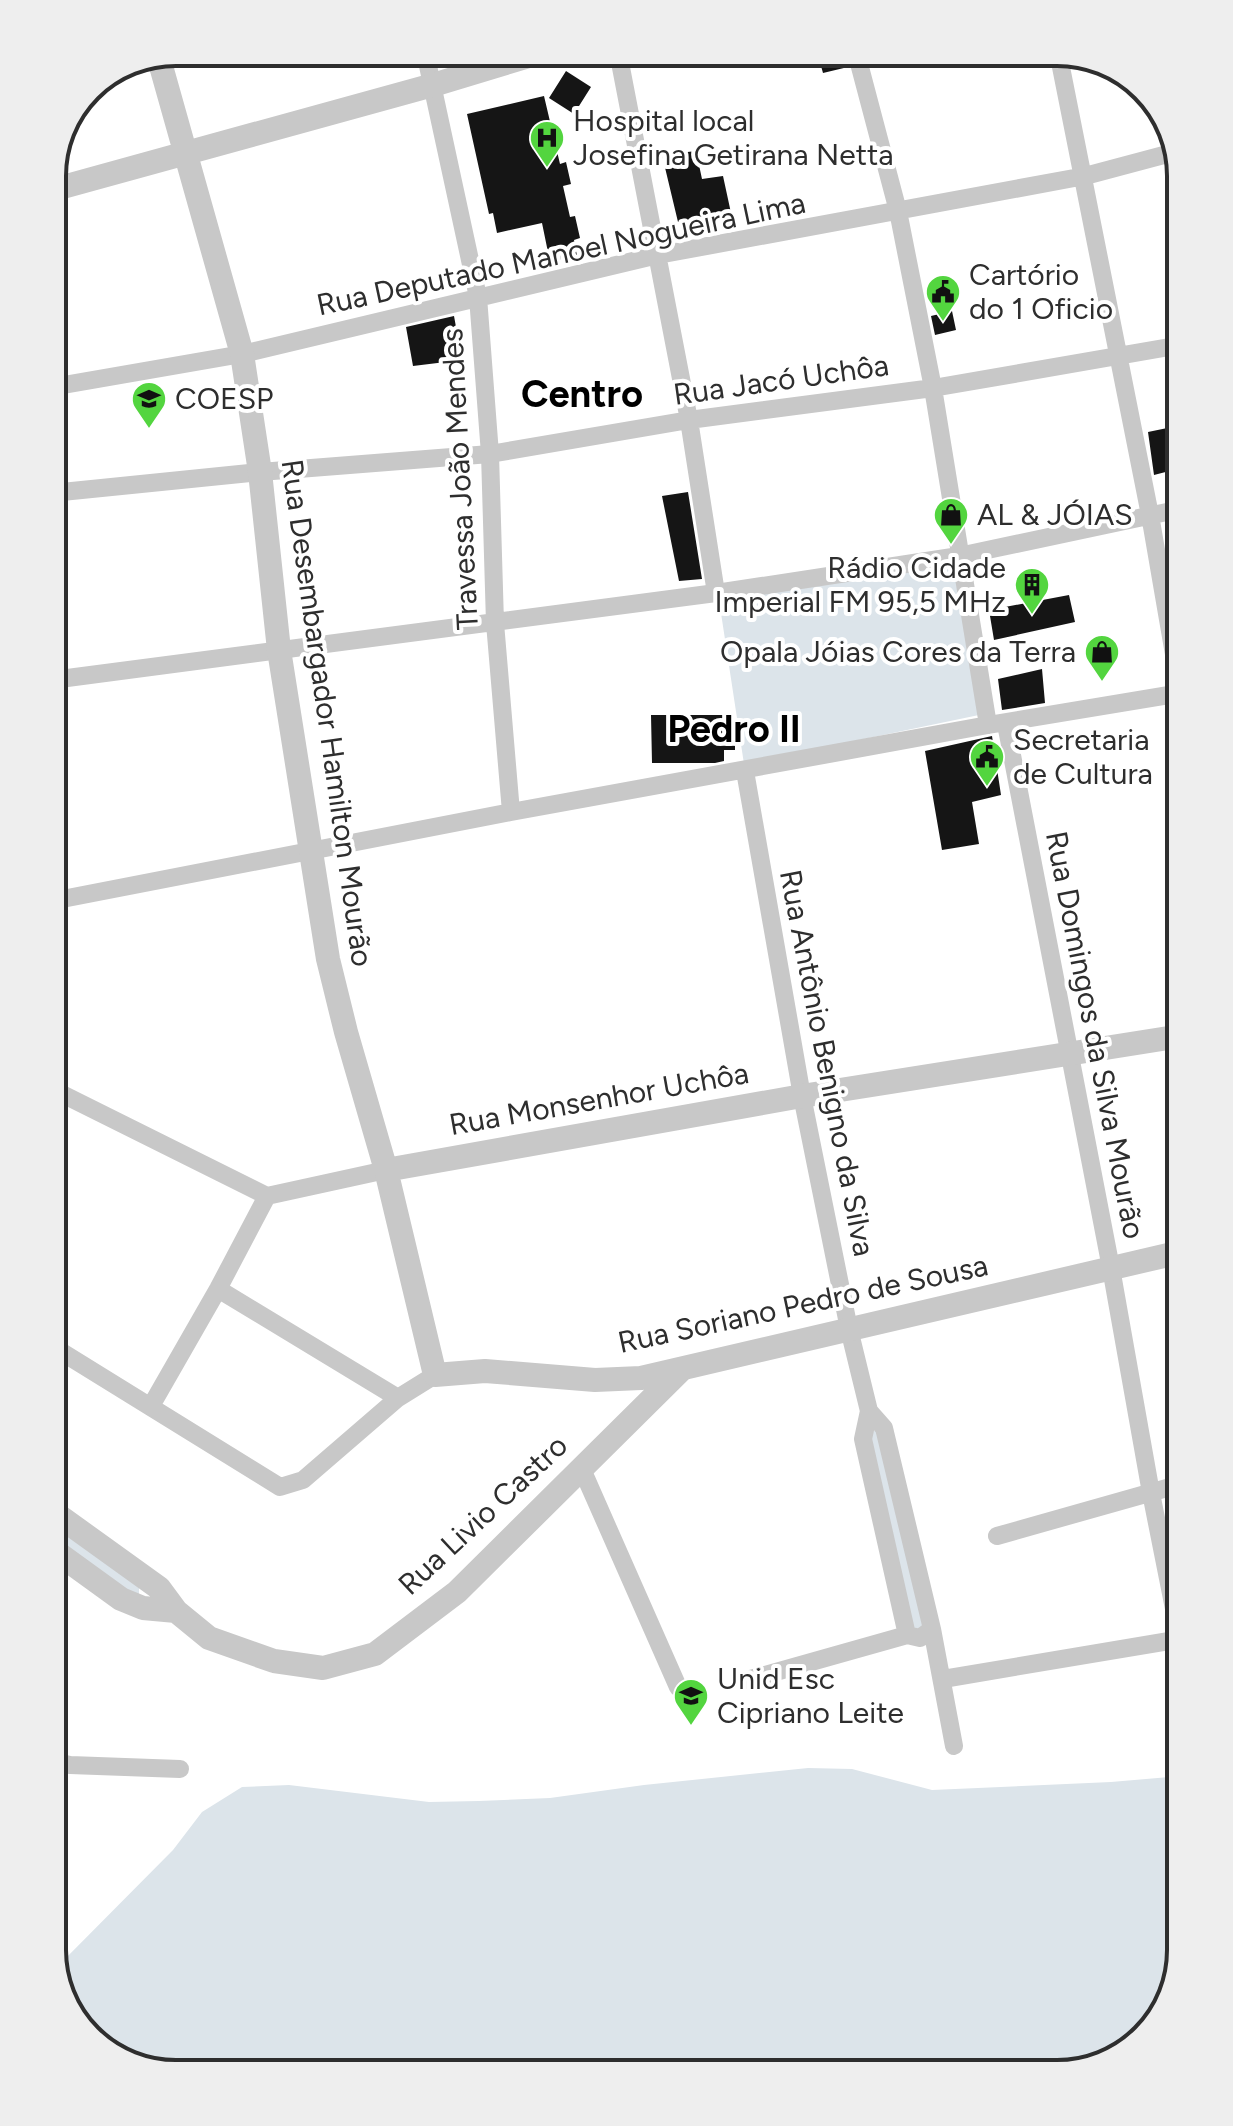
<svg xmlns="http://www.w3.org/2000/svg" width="1233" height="2126" font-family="Figtree,sans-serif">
<rect width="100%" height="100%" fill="#fff"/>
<!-- green -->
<path fill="#dce4ea" d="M953,564L979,715L744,764L719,600Z
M880,1429L926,1627L909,1632L866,1434Z
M52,1523L139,1587V1594L132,1597L52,1543Z
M808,1768L852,1769L932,1790L1111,1782L1181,1776V1950L1160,2018L1111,2061L1057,2074H168L108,2053L65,2004L56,1968L173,1850L202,1812L242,1787L289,1785L429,1802L479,1801L550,1798L644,1785Z"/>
<!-- building -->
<path fill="#151515" d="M817,52H844L848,67L823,73Z
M566,71L591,87L574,114L549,98Z
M544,96L560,164L566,162L571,184L563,186L570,217L575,216L580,238L574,240L577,256L550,262L542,223L497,233L493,213L489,214L467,114Z
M696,151L702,179L723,176L731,213L678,222L662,155Z
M952,311L956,330L935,335L931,316Z
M454,316L462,360L413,366L406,327Z
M1177,426L1181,468L1154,475L1148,432Z
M688,492L702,579L679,581L662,496Z
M1069,595L1075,622L994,640L989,610Z
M1042,669L1045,703L1002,710L998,679Z
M651,715H724V732H735V750H724V761L715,763H652Z
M992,736L1001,795L972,802L979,844L942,850L925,751Z"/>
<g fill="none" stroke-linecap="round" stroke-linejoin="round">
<!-- minor -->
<path stroke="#c8c8c8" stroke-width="18" d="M425,52L478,297L490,454L495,623L511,812
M618,52L689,420L716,593
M856,52L898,211L933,388L988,725
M1058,52L1150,515L1181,695
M52,387L242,354L658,255L1085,176L1175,152
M52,493L260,472L490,454L689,420L933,388L1181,345
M52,680L716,593L959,556L1181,509
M1006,724L1111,1268L1151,1493L1180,1639
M745,771L802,1096L849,1329L869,1411L863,1439L907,1635
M52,901L511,812L988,725L1181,693
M52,1089L267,1196L386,1170
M218,1289L398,1398
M52,1346L280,1487L303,1480L398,1398L435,1375
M151,1406L218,1289L267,1196
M869,1411L884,1428L932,1629L954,1746
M581,1467L678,1687
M997,1536L1181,1484
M943,1679L1181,1639
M747,1680L907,1635L920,1638L932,1629
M52,1761L70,1765L180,1769"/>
<!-- tertiary -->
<path stroke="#c8c8c8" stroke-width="24" d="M159,59L242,354L260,472L279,650L328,959L346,1032L386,1170L435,1375L485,1371L595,1380L641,1378L1181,1252
M52,190L433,85L542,52
M386,1170L802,1096L1181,1036
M52,1511L159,1588L176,1611L209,1638L274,1661L323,1668L375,1654L457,1592L681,1370
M52,1549L121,1599L143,1608L176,1611"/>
</g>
<!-- icons -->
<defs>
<symbol id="hospital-pin" viewBox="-11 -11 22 30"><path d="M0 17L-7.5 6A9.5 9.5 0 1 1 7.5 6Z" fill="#53d53f" stroke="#fff"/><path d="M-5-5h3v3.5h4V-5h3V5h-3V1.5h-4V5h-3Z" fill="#111"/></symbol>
<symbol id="civic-pin" viewBox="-11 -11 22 30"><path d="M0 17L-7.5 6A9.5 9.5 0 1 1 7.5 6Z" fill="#53d53f" stroke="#fff"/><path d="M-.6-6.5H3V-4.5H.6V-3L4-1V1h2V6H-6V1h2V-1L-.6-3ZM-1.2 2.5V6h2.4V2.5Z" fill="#111"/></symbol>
<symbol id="school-pin" viewBox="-11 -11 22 30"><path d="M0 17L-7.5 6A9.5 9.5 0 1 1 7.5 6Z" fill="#53d53f" stroke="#fff"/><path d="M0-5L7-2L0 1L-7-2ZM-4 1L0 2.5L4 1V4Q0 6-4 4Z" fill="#111"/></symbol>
<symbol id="shop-pin" viewBox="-11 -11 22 30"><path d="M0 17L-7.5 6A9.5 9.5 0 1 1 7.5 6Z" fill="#53d53f" stroke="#fff"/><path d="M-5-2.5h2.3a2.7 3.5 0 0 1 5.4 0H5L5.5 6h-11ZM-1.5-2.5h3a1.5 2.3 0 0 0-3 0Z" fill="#111"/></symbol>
<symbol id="building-pin" viewBox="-11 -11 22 30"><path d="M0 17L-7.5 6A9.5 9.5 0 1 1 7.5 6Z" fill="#53d53f" stroke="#fff"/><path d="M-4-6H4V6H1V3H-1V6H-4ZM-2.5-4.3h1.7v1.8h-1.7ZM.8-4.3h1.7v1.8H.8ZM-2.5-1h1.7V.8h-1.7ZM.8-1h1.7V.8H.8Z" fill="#111"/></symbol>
</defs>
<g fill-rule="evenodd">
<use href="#hospital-pin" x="527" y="118" width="40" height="54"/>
<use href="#civic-pin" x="923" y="272" width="40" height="54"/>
<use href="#school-pin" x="129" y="379" width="40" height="54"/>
<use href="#shop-pin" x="931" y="495" width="40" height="54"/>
<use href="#building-pin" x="1012" y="565" width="40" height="54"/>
<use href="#shop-pin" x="1082" y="632" width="40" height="54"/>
<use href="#civic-pin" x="967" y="737" width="40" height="54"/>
<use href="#school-pin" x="671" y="1676" width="40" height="54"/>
</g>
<g text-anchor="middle" stroke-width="8" stroke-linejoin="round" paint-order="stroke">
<!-- poi labels -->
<g font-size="30" fill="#2e2e2e" stroke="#fff" text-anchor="start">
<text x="573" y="131">Hospital local<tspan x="573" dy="34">Josefina Getirana Netta</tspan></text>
<text x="969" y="285">Cartório<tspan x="969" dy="34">do 1 Oficio</tspan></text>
<text x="175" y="409">COESP</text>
<text x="977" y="525">AL &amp; JÓIAS</text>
<text x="1006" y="578" text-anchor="end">Rádio Cidade<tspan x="1006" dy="34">Imperial FM 95,5 MHz</tspan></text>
<text x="1076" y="662" text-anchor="end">Opala Jóias Cores da Terra</text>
<text x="1013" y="750">Secretaria<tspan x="1013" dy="34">de Cultura</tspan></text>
<text x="717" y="1689">Unid Esc<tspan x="717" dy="34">Cipriano Leite</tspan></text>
</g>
<!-- street labels -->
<g font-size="30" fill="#2e2e2e" stroke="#fff">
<text transform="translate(561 254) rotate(-12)" y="10">Rua Deputado Manoel Nogueira Lima</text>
<text transform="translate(781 380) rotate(-8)" y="10">Rua Jacó Uchôa</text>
<text transform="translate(460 479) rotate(-93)" y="10">Travessa João Mendes</text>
<text transform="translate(327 713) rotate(82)" y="10">Rua Desembargador Hamilton Mourão</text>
<text transform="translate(1095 1035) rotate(79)" y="10">Rua Domingos da Silva Mourão</text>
<text transform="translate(827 1063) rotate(79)" y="10">Rua Antônio Benigno da Silva</text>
<text transform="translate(599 1099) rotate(-10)" y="10">Rua Monsenhor Uchôa</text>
<text transform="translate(803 1304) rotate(-12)" y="10">Rua Soriano Pedro de Sousa</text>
<text transform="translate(483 1515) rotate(-43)" y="10">Rua Livio Castro</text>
</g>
<!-- district labels -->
<g font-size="38" font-weight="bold" fill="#000" stroke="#fff">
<text x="582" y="407">Centro</text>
<text x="734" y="742">Pedro II</text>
</g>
</g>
<!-- crop -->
<path d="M0 0H1233V2126H0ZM176 66H1057A110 110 0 0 1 1167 176V1950A110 110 0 0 1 1057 2060H176A110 110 0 0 1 66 1950V176A110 110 0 0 1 176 66Z" fill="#eee" fill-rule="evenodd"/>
<path fill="none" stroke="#2e2e2e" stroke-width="4" d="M176 66H1057A110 110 0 0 1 1167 176V1950A110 110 0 0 1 1057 2060H176A110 110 0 0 1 66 1950V176A110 110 0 0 1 176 66Z"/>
</svg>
